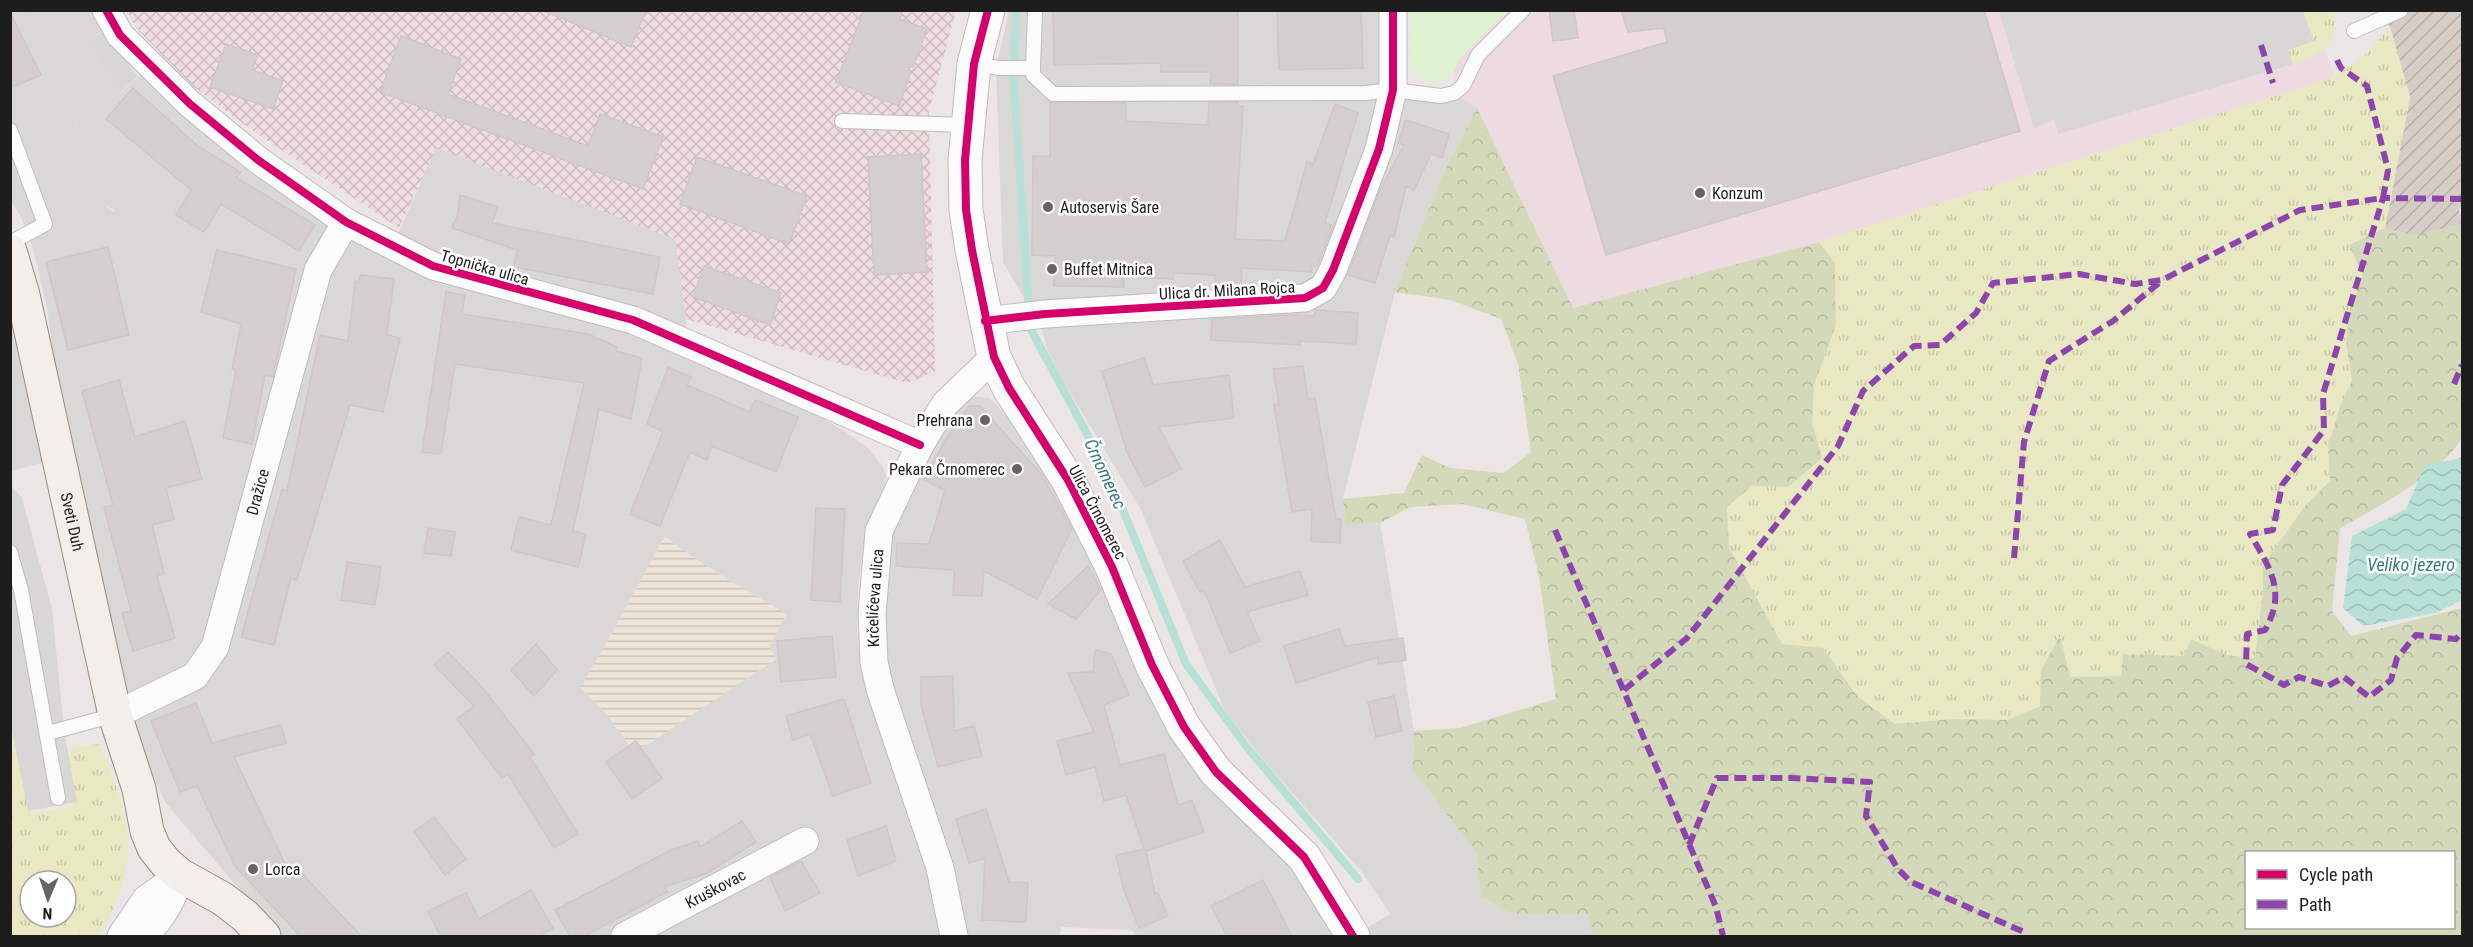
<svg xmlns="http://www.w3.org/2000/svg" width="2473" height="947" font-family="'Roboto Condensed',sans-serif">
<defs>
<pattern id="military-cross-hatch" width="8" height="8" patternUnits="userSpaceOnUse" patternTransform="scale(1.5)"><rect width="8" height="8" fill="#eedcde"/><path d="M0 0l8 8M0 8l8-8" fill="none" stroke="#ccbcbe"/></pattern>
<pattern id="construction-furrows" width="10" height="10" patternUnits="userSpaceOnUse" patternTransform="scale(1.5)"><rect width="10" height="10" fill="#d5cdc6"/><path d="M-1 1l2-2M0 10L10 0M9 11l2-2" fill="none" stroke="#b6b0aa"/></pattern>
<pattern id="farmland-rules" width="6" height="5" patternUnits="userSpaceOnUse" patternTransform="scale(1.5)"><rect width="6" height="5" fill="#ede4d7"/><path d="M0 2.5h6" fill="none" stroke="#cbc3b8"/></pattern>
<pattern id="grass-tufts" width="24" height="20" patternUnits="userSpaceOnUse" patternTransform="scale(1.5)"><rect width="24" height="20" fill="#e8e8c2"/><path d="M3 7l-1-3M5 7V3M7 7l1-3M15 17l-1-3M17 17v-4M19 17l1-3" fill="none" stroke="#c7c7a6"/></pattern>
<pattern id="forest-crowns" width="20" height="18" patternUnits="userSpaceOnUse" patternTransform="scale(1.5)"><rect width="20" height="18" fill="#d3d9b9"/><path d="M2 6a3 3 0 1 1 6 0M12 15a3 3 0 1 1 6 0" fill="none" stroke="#b5ba9f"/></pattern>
<pattern id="water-waves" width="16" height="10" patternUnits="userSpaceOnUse" patternTransform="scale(1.5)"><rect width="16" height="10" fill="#b7e0d7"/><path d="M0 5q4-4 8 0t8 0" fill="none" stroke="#9dc0b8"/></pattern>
</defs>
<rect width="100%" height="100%" fill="#ebe6e5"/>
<!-- residential -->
<path fill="#dad7d7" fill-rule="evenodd" d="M29,11H99L109,27L86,42L122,92L142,74L388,257L436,147L675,239L686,319V353L791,401L843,430L867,447L883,467L886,475L885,485L863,548L858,590L857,632L861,663L937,902L941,936H279L165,802L128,721L60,407L47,308L152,287L114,210L99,202L77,148L75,108ZM665,537L703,564L786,615L769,646L776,659L635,753L609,717L581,688Z
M1009,11H1405L1404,83L1458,96L1477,108L1445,170L1395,292L1343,499L1345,525L1380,523L1414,731L1413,770L1476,853L1481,897L1513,914H1588L1592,936H1365L1363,930L1390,914L1362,872L1266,763L1225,711L1141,510L1060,376L1048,351L1041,327L1003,262L996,68Z
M10,290L48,461L11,471H10Z
M974,397L989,398L997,405L1047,467L1124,625L1290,862L1339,936H1135L1132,930L1061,927L1060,936H966L900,718L883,644L888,547L901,512L937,436L964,400Z"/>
<!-- commercial -->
<path fill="#eedae1" d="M2313,10L2334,77L1819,242L1573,308L1477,108L1458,96L1453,73L1458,59L1507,11Z"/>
<!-- religious -->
<path fill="#d9d7d7" d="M10,11H29L75,108L77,148L99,202L127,220L139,239L152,287L47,308L34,252L22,219L11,200Z"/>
<!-- military -->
<path fill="url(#military-cross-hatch)" d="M126,11H956L929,111L935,372L907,383L686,319L675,239L436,148L399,228L256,133L194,87L139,31Z"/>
<!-- construction -->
<path fill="url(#construction-furrows)" d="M2380,11H2462V207L2459,209L2462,224L2413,236L2385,228L2410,97L2390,27Z"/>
<!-- farmland -->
<path fill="url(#farmland-rules)" d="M665,537L703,564L786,614L770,646L776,659L635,753L609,717L581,688Z"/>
<!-- grass -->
<path fill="url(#grass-tufts)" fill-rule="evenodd" d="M2303,11H2333C2340,46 2322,55 2293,64L2288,50L2314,41Z
M2390,27L2410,97L2385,228L2349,245L2363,275L2349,317L2346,342L2352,381L2340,406L2328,446L2330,482L2305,506L2263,565V590L2255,658L2226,655L2191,639L2184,656L2123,654L2121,676L2069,677L2060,637L2041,670L2040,706L2008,720L1955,719L1895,724L1857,696L1823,648L1782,644L1729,548L1727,507L1752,486L1788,487L1822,458L1812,423L1814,385L1836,325L1835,263L1819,242L2334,77L2365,55Z
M10,718L31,814L74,806C71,785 65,766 73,747L99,744C122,799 142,845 115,904C110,915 105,927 97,936H11ZM30,881H66V917H30Z"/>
<!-- forest -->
<path fill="url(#forest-crowns)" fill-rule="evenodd" d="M1477,108L1573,308L1819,242L1835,263L1836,325L1814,385L1812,423L1822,458L1788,487L1752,486L1727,507L1729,548L1782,644L1823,648L1857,696L1895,724L1955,719L2008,720L2040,706L2041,670L2060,636L2070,677L2121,676L2123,654L2184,656L2191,639L2226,655L2255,658L2263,590V565L2305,506L2330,481L2328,446L2340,406L2352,381L2346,342L2349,317L2363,275L2349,245L2385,228L2413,236L2462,224V438C2443,472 2375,509 2340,528L2332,611L2351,636L2462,608V936H1592L1588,914H1513L1481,897L1476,853L1413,770L1414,731L1460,728L1556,699L1539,576L1525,519L1463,504L1410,507L1380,523L1345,525L1343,499L1404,493L1422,455L1450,468L1504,473L1531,452L1518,364L1501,319L1451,300L1395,292L1445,170ZM2246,852H2454V928H2246Z"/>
<!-- park -->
<path fill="#def2cf" d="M1412,11V10L1507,11L1459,59L1453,73L1442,82H1429L1414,74L1410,65Z"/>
<!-- parking -->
<path fill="#d9d7d6" d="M1999,11H2303L2314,41L2288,50L2293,64L2058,134L2054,119L2034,129Z
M104,31L138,77L121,92L86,42Z
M10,484L22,498L52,609L64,730L77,802L28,811L11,726Z"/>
<!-- water -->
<path fill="url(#water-waves)" d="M2462,457V600L2435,613L2363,626L2343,608L2352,536L2406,509L2426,463L2449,461Z"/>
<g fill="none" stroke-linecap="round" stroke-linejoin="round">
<!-- stream -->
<path stroke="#b7e0d7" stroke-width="8" d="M1017,10L1013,69L1030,328L1107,471L1186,664L1246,746L1358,879"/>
</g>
<!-- building -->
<path fill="#d4cfce" stroke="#cec7c6" stroke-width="1.5" d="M541,10H646L631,47Z
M864,10H903L900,19L927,29L913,67H909V78L899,106L836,82Z
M1053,10H1238V84H1210L1211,72H1161V63L1054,65Z
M1277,10H1361L1363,68L1279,70Z
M1549,10H1574L1578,38L1553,41Z
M1621,10H1984L2020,131L1606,255L1553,76L1667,42L1664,28L1628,32Z
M10,12L41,75L10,88Z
M401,36L461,59L448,94L588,146L600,114L663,137L643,189L380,92Z
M226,44L258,55L252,70L283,81L273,109L210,87Z
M133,88L198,146L240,172L237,178L315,225L299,251L221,204L204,232L176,215L191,190L106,119Z
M1050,102L1126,103V121L1208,125L1209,102H1238V106H1243L1235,239L1285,241L1307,162L1313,164L1335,104L1358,113L1325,223L1333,226L1317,266L1313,265L1311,272L1242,268L1241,286L1214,288L1215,275L1174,273L1173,279L1124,277V287L1054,286L1055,256L1032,255L1033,156H1050Z
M1406,120L1449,134L1442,158L1431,154L1414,190L1406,186L1394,237L1390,236L1375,283L1348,275L1379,192L1404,145L1398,143Z
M921,154L927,272L874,275L868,157Z
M697,157L807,196L789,244L680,204Z
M460,195L498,207L492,223L660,257L653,294L514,267L517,250L452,228L457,216Z
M108,247L129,335L68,350L46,262Z
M217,250L296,269L273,377L265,375L252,444L223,438L236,370L232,369L241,324L201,312Z
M704,266L781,293L770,325L693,297Z
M361,275L394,279L387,335L400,338L383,412L350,405L297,580L291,578L274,645L241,637L282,489L287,491L320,335L348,341L355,281L358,282Z
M446,292L465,295L462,314L588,334L617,347L616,351L642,358L631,419L599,409L573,531L586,534L578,567L511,550L519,517L551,525L584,383L455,364L441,454L422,452Z
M1316,310L1358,313L1356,344L1299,341L1300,345L1211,340L1212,319L1289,315L1314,316Z
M1144,358L1153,385L1229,375L1234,418L1159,427L1181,469L1145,487L1127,452L1102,371Z
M1303,366L1308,399L1315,398L1336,519H1341L1340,543L1311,541L1312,509L1292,512L1274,405L1279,404L1273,369Z
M668,367L691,377L687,385L750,412L755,400L798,417L776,472L712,446L707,460L690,452L660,526L630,514L663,432L647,424Z
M119,380L135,437L185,421L202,479L166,488L174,519L152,525L164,574L157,576L175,638L133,651L122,613L131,611L104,507L113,505L82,391Z
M969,406H980L1042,475L1072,529L1037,599L984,571L982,596L953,595L954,570L896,566L897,543L929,544L945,490L924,480L946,439Z
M816,508L845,509L840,602L811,600Z
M428,528L455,532L451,556L424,553Z
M1220,540L1245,587L1300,571L1308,595L1247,612L1260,641L1230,653L1204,590L1200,592L1183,561Z
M347,562L381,567L375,605L341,600Z
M1088,566L1101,590L1076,619L1048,604Z
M1339,629L1345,646L1403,638L1406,660L1378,664V657L1296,683L1284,646Z
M832,636L836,677L781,682L777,641Z
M536,644L557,670L534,696L511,670Z
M1095,650L1111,654L1129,695L1104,705L1120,765L1164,754L1178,805L1192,800L1204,832L1146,851L1155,894L1158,893L1168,916L1139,928L1124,891L1116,855L1144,849L1126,795L1104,801L1095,767L1066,775L1057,741L1094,732L1068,673L1093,672Z
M448,652L482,687L534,754L530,757L578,834L554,848L508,774L502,778L457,719L474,706L434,665Z
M953,676L954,731L974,726L982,756L938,767L921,705V677Z
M1394,696L1402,731L1376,737L1368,702Z
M844,699L871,783L833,796L810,734L793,740L786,716Z
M196,703L212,743L281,725L286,743L234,757L288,870L294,865L361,936H300L235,866L197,786L180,792L151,721Z
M636,741L662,778L632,799L606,762Z
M986,809L1009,882L1028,883L1026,922L982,920L985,858L969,863L956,819Z
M434,817L466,859L445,875L414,832Z
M742,821L756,842L707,873L664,887L667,892L585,936H570L555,910L671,850L698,841L700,847Z
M886,826L896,861L858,876L847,840Z
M801,861L820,893L785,911L770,877Z
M1263,880L1292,936H1227L1211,906Z
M531,890L553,928L539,936H440L428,911L466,893L479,919Z"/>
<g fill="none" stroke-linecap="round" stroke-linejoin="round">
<defs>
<path id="service" d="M2354,31L2401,10
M974,64L999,68H1033V75L1053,94L1365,93L1393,90L1441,96L1454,93L1463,86L1478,55L1523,10
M1033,68L1035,10
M842,121L967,125
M10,130L45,224L10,243
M10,552L21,590L58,798
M48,733L115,715"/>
<g id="minor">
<path d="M106,10L120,35L190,104L258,160L346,222L433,266L633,320L920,445"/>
<path d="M985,321L1045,314L1305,298L1323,288L1333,270L1379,149L1393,90V10"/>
<path id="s1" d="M115,715L195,676L215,647L318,270L346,222"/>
<path d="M121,936L146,899L180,875"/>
<path d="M145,936C163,916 173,900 180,875"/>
<path id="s2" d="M625,936L805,841"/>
<path id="s3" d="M954,936L940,868L880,689L874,662L872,614L879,531L920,445L945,404L994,357"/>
</g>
<path id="tertiary" d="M988,10L974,64L965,160L966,210L972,250L994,357L1009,388L1068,480L1112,567L1152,665L1184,727L1216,772L1304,857L1353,936"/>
<g id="secondary">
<path id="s4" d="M10,251L23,295L115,715L139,789L147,831L154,848L166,863L180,875L223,899L245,916L264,936"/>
</g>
</defs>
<!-- service casing -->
<use href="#service" stroke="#bebcbc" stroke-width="16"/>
<!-- minor casing -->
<use href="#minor" stroke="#bebcbc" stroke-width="29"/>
<!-- tertiary casing -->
<use href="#tertiary" stroke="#bebcbc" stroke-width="35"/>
<!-- secondary casing -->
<use href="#secondary" stroke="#968c7c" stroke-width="35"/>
<!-- service -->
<use href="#service" stroke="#fcfbfb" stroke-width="14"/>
<!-- minor -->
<use href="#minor" stroke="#fcfbfb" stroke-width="27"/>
<!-- tertiary -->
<use href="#tertiary" stroke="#fcfbfb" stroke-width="33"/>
<!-- secondary -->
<use href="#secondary" stroke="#f3eee9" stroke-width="33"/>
<!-- quiet -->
<path stroke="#8e44ad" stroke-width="6" stroke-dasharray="12 6" stroke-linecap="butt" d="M2261,45L2273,83
M2462,199L2383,198L2323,394L2324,430L2282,485L2273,530L2250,534C2270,568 2287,592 2265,630L2247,634L2246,664L2284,685L2299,677L2328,686L2344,677L2369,697L2391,680L2397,658L2416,635L2456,639L2462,633
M2454,384L2462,365
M1555,530L1716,907L1723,936
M2014,558L2024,442L2049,361L2113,321L2160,282
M1624,690L1687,638L1838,446L1863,391L1914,346L1940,345L1976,313L1993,283L2079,274L2135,284L2162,280L2300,210L2383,198L2388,170L2367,86L2341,68L2337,60
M1689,845L1717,778H1791L1870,782L1866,816L1898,869L1911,882L2026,933V936"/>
<defs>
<path id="cycleway" d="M106,10L120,35L190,104L258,160L346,222L433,266L633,320L920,445
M988,10L974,64L965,160L966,210L972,250L994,357L1009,388L1068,480L1112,567L1152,665L1184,727L1216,772L1304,857L1353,936
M985,321L1045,314L1305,298L1323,288L1333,270L1379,149L1393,90V10"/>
</defs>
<!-- cycleway casing -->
<use href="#cycleway" stroke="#fff" stroke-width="11"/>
<!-- cycleway -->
<use href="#cycleway" stroke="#d6006c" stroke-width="8"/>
</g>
<!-- markers -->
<g fill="#656363" stroke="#fff" stroke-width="2">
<circle cx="1700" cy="193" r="6"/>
<circle cx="1048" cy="207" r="6"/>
<circle cx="1052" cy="269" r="6"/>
<circle cx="985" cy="420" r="6"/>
<circle cx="1017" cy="469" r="6"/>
<circle cx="253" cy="869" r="6"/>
</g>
<g text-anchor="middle" stroke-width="5" stroke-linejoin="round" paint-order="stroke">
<!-- poi labels -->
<g font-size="16" fill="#1d1d1d" stroke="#fff" text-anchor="start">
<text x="1712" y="199">Konzum</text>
<text x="1060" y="213">Autoservis Šare</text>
<text x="1064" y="275">Buffet Mitnica</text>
<text x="973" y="426" text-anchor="end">Prehrana</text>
<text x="1005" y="475" text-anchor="end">Pekara Črnomerec</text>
<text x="265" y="875">Lorca</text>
</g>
<!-- street labels -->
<g font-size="16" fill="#1d1d1d" stroke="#fff">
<text transform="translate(485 267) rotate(16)" y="6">Topnička ulica</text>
<text transform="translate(1227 290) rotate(-3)" y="6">Ulica dr. Milana Rojca</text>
<text dy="6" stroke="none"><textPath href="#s1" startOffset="285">Dražice</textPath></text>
<text transform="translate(1098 512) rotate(62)" y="6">Ulica Črnomerec</text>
<text dy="6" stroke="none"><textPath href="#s4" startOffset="278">Sveti Duh</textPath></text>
<text dy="6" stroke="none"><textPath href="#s3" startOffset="350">Krčelićeva ulica</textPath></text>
<text dy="6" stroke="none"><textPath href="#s2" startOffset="102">Kruškovac</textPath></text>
</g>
<!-- water labels -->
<g font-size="18" font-style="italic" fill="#377b7f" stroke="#fff">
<text transform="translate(1105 474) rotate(65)" y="6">Črnomerec</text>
<text x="2411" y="571">Veliko jezero</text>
</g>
</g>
<!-- border -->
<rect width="2473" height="947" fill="none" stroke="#1d1d1d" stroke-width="24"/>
<!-- legend -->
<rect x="2245" y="851" width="210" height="78" fill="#ffffff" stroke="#a5a5a5" stroke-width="1.5"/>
<rect x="2257" y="870" width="30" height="9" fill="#d6006c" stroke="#a5a5a5" stroke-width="1.5"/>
<text x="2299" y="881" font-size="18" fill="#1d1d1d">Cycle path</text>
<rect x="2257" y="900" width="30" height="9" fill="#8e44ad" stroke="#a5a5a5" stroke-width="1.5"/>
<text x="2299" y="911" font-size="18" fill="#1d1d1d">Path</text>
<!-- north arrow -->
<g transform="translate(48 899) rotate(182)"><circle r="28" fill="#ffffff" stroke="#a5a5a5" stroke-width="1.5"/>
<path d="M0-4.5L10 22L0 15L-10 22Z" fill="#656363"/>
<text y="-9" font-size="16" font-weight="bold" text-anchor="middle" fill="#1d1d1d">N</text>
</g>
</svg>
